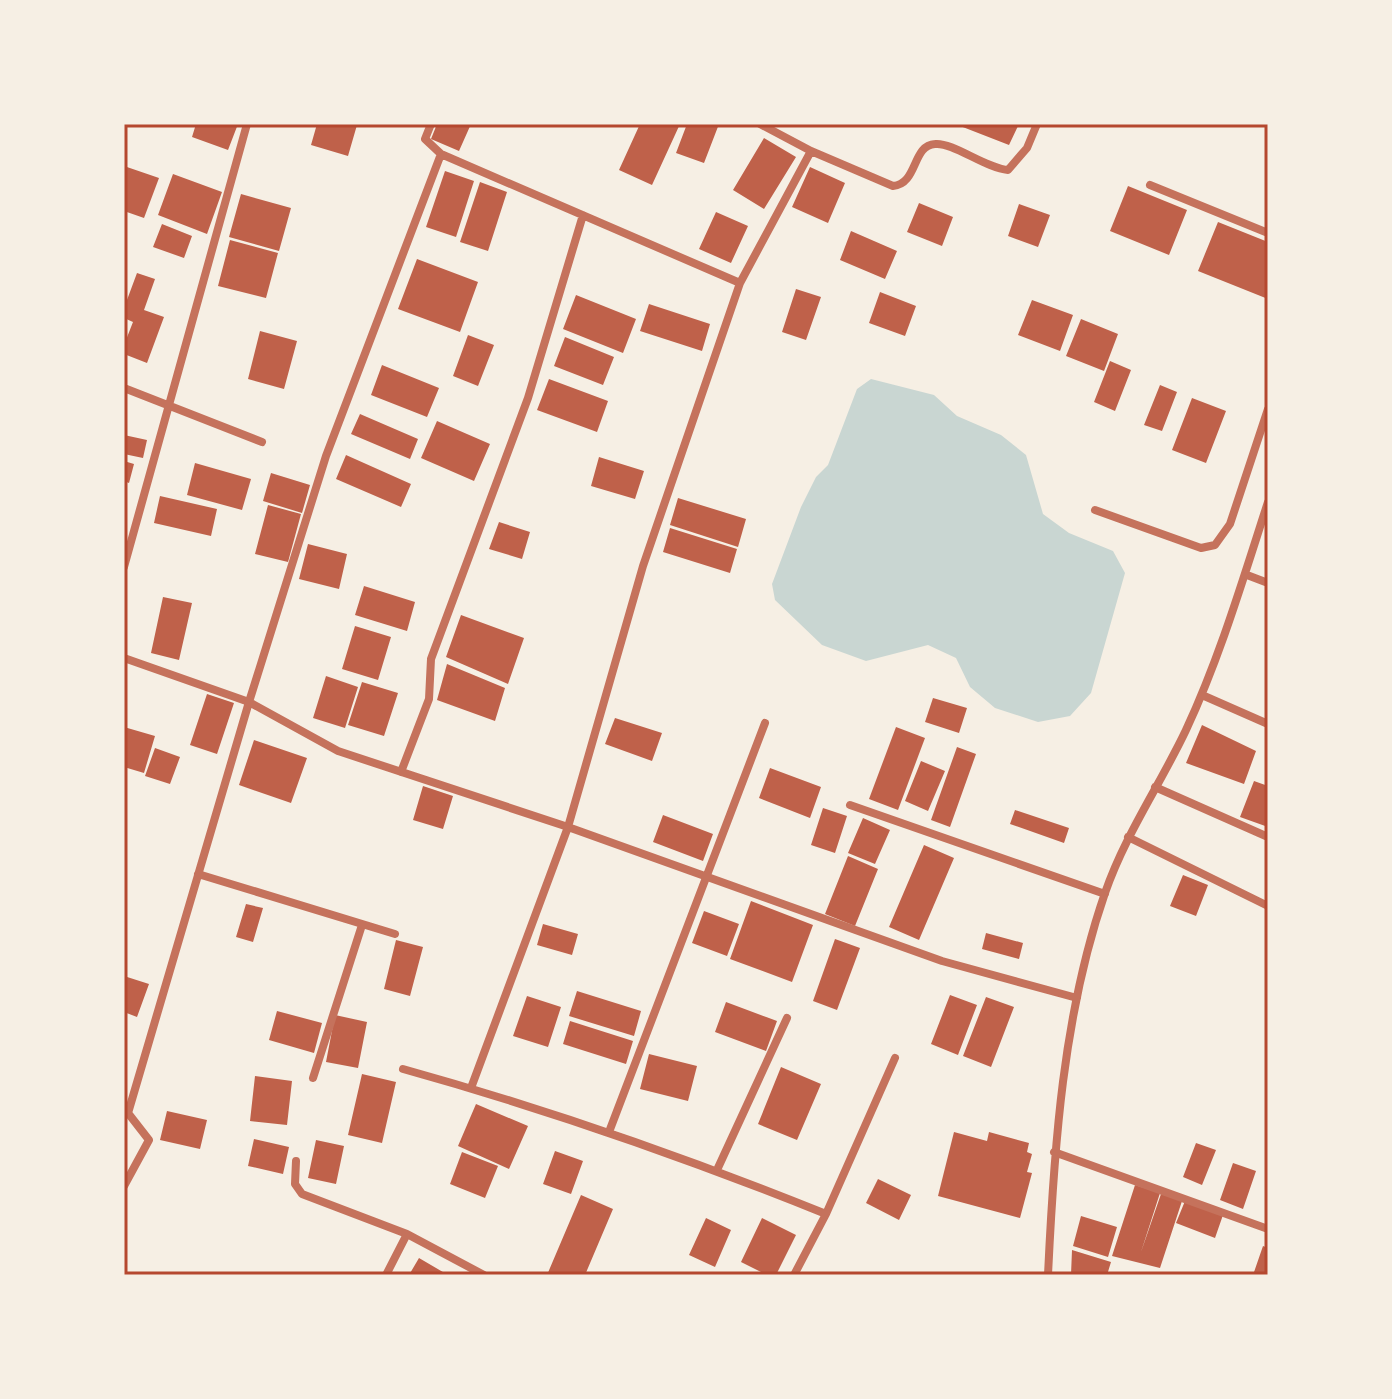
<svg xmlns="http://www.w3.org/2000/svg" width="1392" height="1399" font-family="'DM Sans',sans-serif">
<rect width="100%" height="100%" fill="#f6efe4"/>
<!-- water -->
<path fill="#c9d6d2" d="M871,379L934,395L957,416L1001,435L1026,455L1043,514L1069,533L1113,551L1125,573L1091,693L1070,716L1038,722L995,708L970,687L956,658L928,645L866,661L822,645L775,600L772,584L801,507L816,477L828,465L857,389Z"/>
<!-- building -->
<path fill="#bf614a" d="M196,124H238L228,150L192,137Z
M317,124L357,125L348,156L311,145Z
M437,124H471L459,151L431,139Z
M640,124H680L652,185L619,170Z
M687,124H719L704,163L676,153Z
M955,124H1019L1009,145Z
M764,138L796,157L764,209L733,190Z
M124,166L159,178L144,218L124,211Z
M810,167L845,183L828,223L792,207Z
M445,171L474,181L456,237L426,227Z
M173,174L222,192L207,234L158,215Z
M480,182L507,192L488,251L460,242Z
M1128,186L1187,210L1169,255L1110,231Z
M241,194L291,208L279,251L229,237Z
M919,203L953,217L942,246L907,232Z
M1019,204L1050,215L1038,247L1008,236Z
M716,212L748,226L731,263L699,249Z
M1218,222L1268,242V299L1198,271Z
M162,224L192,236L184,258L153,247Z
M851,231L897,251L885,279L840,260Z
M230,240L278,253L266,298L218,286Z
M417,259L478,282L460,332L398,309Z
M137,273L155,279L144,310L164,317L147,363L124,354V345L133,322L124,318V308Z
M796,289L821,297L806,340L782,332Z
M880,292L916,306L905,336L869,323Z
M576,295L636,319L623,353L563,329Z
M1032,300L1073,315L1060,351L1018,335Z
M649,304L710,324L702,351L640,331Z
M1081,319L1118,334L1104,371L1066,356Z
M260,331L297,341L284,389L248,379Z
M468,335L494,345L478,386L453,376Z
M565,337L614,357L603,385L554,366Z
M1110,361L1131,370L1115,411L1094,402Z
M382,365L439,388L427,417L371,395Z
M549,379L608,401L597,432L537,410Z
M1160,385L1177,392L1162,431L1144,425Z
M1192,398L1226,411L1206,463L1172,450Z
M360,414L418,439L410,459L351,434Z
M437,421L490,444L474,481L421,458Z
M124,435L147,440L143,458L124,454Z
M346,455L411,484L401,507L336,479Z
M599,457L644,471L635,499L591,486Z
M124,461L134,464L129,483L124,481Z
M195,463L251,479L242,510L187,495Z
M271,473L310,485L302,513L263,501Z
M160,496L217,509L211,536L154,523Z
M678,498L746,519L738,547L670,525Z
M268,505L301,514L288,562L255,554Z
M499,522L530,532L522,559L489,549Z
M670,528L737,549L730,573L663,552Z
M308,544L347,554L339,589L299,579Z
M364,586L415,602L407,631L355,615Z
M163,597L192,603L179,660L151,653Z
M461,615L524,638L508,684L446,657Z
M355,626L391,637L378,680L342,669Z
M447,664L505,688L495,721L437,700Z
M326,676L358,687L345,728L313,718Z
M362,682L398,693L384,736L348,725Z
M207,694L234,703L217,754L190,745Z
M933,698L967,708L959,733L925,722Z
M615,718L662,733L652,761L605,744Z
M1202,725L1256,751L1244,784L1186,763Z
M124,727L155,736L144,773L124,767Z
M896,727L925,738L898,810L869,799Z
M254,740L307,758L291,803L239,785Z
M957,747L976,754L950,827L931,820Z
M155,748L180,757L170,784L145,776Z
M921,761L945,771L928,811L905,801Z
M770,768L821,787L810,818L759,798Z
M1254,781L1268,786V827L1240,817Z
M423,786L453,796L443,829L413,820Z
M823,808L847,816L835,853L811,845Z
M1015,810L1069,828L1064,843L1010,824Z
M663,815L713,834L703,861L653,842Z
M863,818L890,830L875,864L848,853Z
M924,845L954,858L919,940L889,927Z
M848,856L878,869L855,926L825,914Z
M1183,875L1208,885L1196,916L1170,906Z
M751,901L813,925L792,982L730,959Z
M246,904L263,908L253,942L236,937Z
M704,911L739,924L727,956L692,943Z
M543,924L578,934L572,955L537,945Z
M986,933L1023,943L1019,959L982,949Z
M835,939L860,948L837,1010L813,1001Z
M396,940L423,947L410,996L384,989Z
M124,976L149,984L137,1017L124,1012Z
M577,991L641,1011L634,1036L569,1016Z
M950,995L977,1005L958,1055L931,1044Z
M527,996L561,1007L548,1047L513,1036Z
M986,997L1014,1007L991,1067L963,1056Z
M726,1002L777,1021L766,1051L715,1032Z
M277,1011L322,1023L314,1053L269,1040Z
M335,1015L367,1022L358,1068L326,1062Z
M570,1021L633,1041L626,1064L563,1044Z
M649,1054L697,1066L688,1101L640,1089Z
M781,1067L821,1084L797,1140L758,1124Z
M362,1074L396,1082L382,1143L348,1135Z
M255,1076L292,1081L287,1125L250,1121Z
M476,1104L528,1126L509,1169L458,1146Z
M167,1111L207,1120L200,1149L160,1140Z
M954,1132L987,1141L989,1132L1029,1143L1027,1152L1032,1154L1027,1172L1032,1173L1020,1218L938,1196Z
M254,1139L289,1147L283,1174L248,1166Z
M316,1140L344,1146L336,1184L308,1178Z
M1196,1143L1216,1150L1202,1185L1183,1177Z
M555,1151L583,1161L571,1194L543,1184Z
M462,1152L498,1166L485,1198L450,1184Z
M1233,1163L1256,1171L1243,1209L1220,1200Z
M878,1179L911,1195L899,1220L866,1203Z
M1135,1185L1160,1193L1141,1252L1161,1194L1182,1201L1160,1268L1112,1256Z
M581,1195L613,1209L585,1275H547Z
M1185,1201L1223,1215L1215,1238L1176,1223Z
M1081,1216L1117,1227L1108,1257L1073,1246Z
M706,1218L731,1230L715,1267L689,1255Z
M762,1218L796,1235L776,1275H767L741,1262Z
M1263,1246L1268,1248V1275H1253Z
M1072,1250L1111,1262L1107,1275H1071Z
M419,1258L448,1275H409Z"/>
<g fill="none" stroke-linecap="round" stroke-linejoin="round">
<!-- minor -->
<path stroke="#c5725c" stroke-width="8" d="M431,124L425,139L441,154L740,283
M760,124L811,151L893,186C918,184 912,145 935,144C953,142 985,168 1008,170L1027,148L1037,124
M1150,185L1268,233
M124,388L262,442
M1095,510L1201,548L1215,545L1230,524L1268,409
M124,567L247,124
M1247,575L1268,583
M124,658L249,702L338,751L568,827L942,961L1077,998
M1202,695L1268,724
M401,772L429,699L431,659L528,398L583,215
M1155,787L1268,837
M850,805L1105,894
M1128,837L1268,906
M198,874L395,934
M403,1069C547,1109 687,1158 826,1214
M313,1078L362,925
M471,1088L568,827L643,566L740,283L811,151
M609,1132L765,723
M1054,1152L1268,1229
M296,1161L295,1184L302,1194L407,1234L484,1275
M717,1170L787,1018
M124,1186L149,1140L128,1113L249,702L326,456L441,154
M386,1275L407,1234
M794,1275L826,1214L895,1058
M1048,1275C1054,1148 1063,1014 1105,893C1125,835 1160,785 1186,730C1220,657 1243,579 1268,502"/>
</g>
<!-- border -->
<rect width="1392" height="1399" fill="none" stroke="#f6efe4" stroke-width="252"/>
<rect x="126" y="126" width="1140" height="1147" fill="none" stroke="#b5482f" stroke-width="3"/>
</svg>
